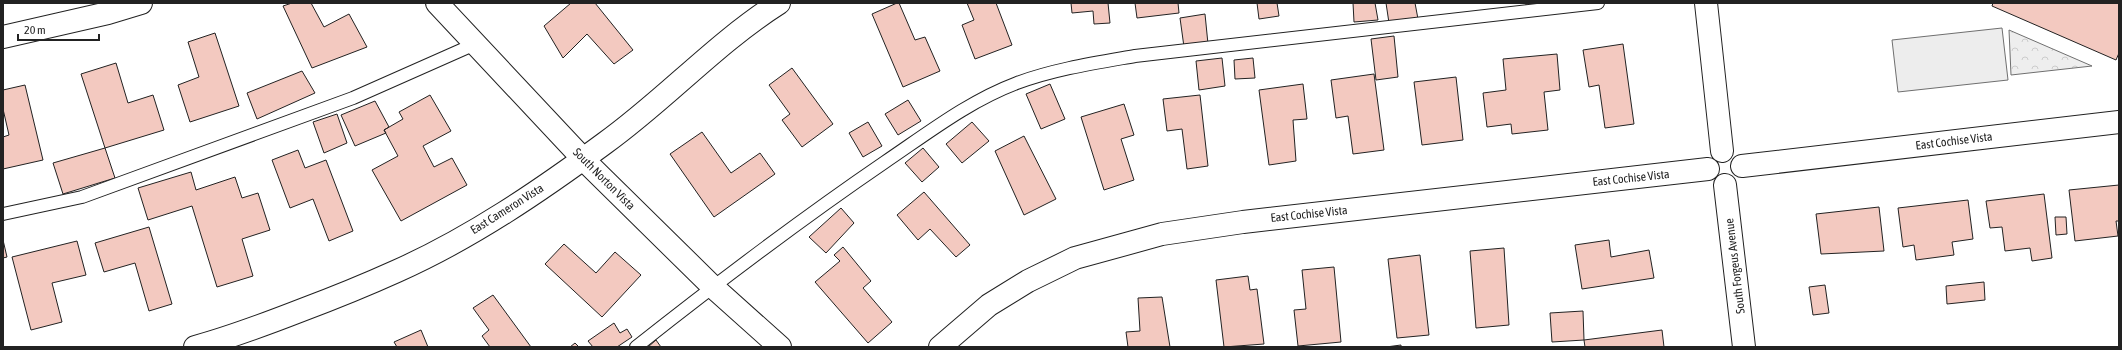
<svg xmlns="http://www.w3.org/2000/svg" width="2122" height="350" font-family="'Asap Condensed',sans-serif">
<defs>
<pattern id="forest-crowns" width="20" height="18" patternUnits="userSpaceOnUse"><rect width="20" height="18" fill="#eee"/><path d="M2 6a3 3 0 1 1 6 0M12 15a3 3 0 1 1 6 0" fill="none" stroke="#ccc"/></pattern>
</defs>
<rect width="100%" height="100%" fill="#fff"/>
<!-- forest -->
<path fill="url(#forest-crowns)" stroke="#6f6f6f" d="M2009,30L2092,66L2011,75Z"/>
<!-- parking -->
<path fill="#ededed" stroke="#6f6f6f" d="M2002,28L2008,80L1898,92L1892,40Z"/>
<!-- building -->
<path fill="#f3c9c0" stroke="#222" d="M292,3H311L324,27L349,14L367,47L312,68L283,6Z
M571,3H595L633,50L614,64L587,34L563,58L544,26Z
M897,3H899L915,40L925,37L940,71L903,87L872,14Z
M967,3H996L1012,45L975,59L962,25L974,20Z
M1071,3H1108L1110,23L1094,24L1093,11L1072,13Z
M1135,3H1178L1179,13L1137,18Z
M1257,3H1277L1279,16L1259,19Z
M1353,3H1375L1378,20L1354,22Z
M1386,3H1415L1418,19L1389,23Z
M1526,3H1550L1526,6Z
M1993,3H2119V53L2116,60L1992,6Z
M1205,14L1208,44L1184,47L1180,18Z
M215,33L239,106L190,122L178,85L199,77L188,42Z
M1394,36L1398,77L1376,80L1371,39Z
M1623,44L1634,124L1605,128L1599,85L1589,87L1583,50Z
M1557,54L1560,90L1544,92L1548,130L1512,134L1511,124L1487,127L1483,93L1506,90L1503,59Z
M1222,58L1225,86L1199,90L1196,61Z
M1253,58L1255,78L1235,79L1234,60Z
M116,63L128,103L153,95L164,130L105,148L81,74Z
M792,68L833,124L802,147L782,120L790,114L769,85Z
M302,71L315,93L257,119L247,93Z
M1374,74L1384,150L1353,154L1348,116L1336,118L1331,80Z
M1456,77L1463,140L1422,145L1414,82Z
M1050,84L1065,119L1041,129L1026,94Z
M1303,84L1307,119L1293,120L1296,161L1269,165L1259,90Z
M25,85L43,160L3,169V137L9,135L3,109V90Z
M430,95L451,131L423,146L434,167L452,158L467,185L401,221L372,170L398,156L384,130L403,119L399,112Z
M1200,95L1208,166L1187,169L1182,129L1167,131L1163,99Z
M908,100L921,121L898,135L885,114Z
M375,101L389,127L384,130L386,133L355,146L341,115Z
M1124,104L1134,135L1121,139L1134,180L1104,190L1081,117Z
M337,114L347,143L324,153L313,122Z
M868,122L882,146L863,157L849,133Z
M972,122L989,141L962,163L946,144Z
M702,132L731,173L760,153L775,174L714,217L670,154Z
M1024,136L1056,199L1024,215L995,151Z
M105,148L115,178L63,194L53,163Z
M923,148L939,167L922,182L905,163Z
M298,150L305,168L326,160L353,231L329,241L313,199L290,208L272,160Z
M191,172L196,190L235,177L242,198L258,193L270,230L242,239L253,276L217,287L192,206L148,220L138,188Z
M2119,185V221H2116L2118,236L2075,241L2069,190Z
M924,192L970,245L956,257L930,229L918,240L897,215Z
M2044,194L2052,258L2032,261L2030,248L2005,251L2002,227L1990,228L1986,201Z
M1968,200L1973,239L1952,242L1954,255L1916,260L1914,245L1903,247L1898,208Z
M1879,207L1884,251L1821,254L1816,214Z
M841,208L854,223L826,253L809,237Z
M2055,217H2066L2067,234L2056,235Z
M149,227L172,304L149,311L135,263L104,272L95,243Z
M3,240L7,257L3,258Z
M1609,240L1611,257L1649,250L1654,278L1582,289L1575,245Z
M77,241L86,275L52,283L62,322L31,330L12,257Z
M564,244L596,273L615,252L641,275L602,317L545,264Z
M843,247L871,281L863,288L892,322L868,343L815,282L840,261L834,255Z
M1504,248L1509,325L1476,328L1470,251Z
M1420,255L1429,335L1397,338L1388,259Z
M1334,267L1341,342L1298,346L1294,310L1306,309L1302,270Z
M1248,276L1250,290L1257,289L1264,344L1224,347L1216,280Z
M1984,282L1985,300L1947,304L1946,286Z
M1825,285L1829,313L1813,315L1809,287Z
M493,295L531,347H490L482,336L489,330L473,308Z
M1162,297L1170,347H1128L1126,332L1140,331L1138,298Z
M1583,311L1584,340L1552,342L1550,313Z
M614,323L620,333L627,329L632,337L617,347H593L588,341Z
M421,330L428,347H397L394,342Z
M1662,330L1664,347H1585L1584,340Z
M656,340L661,347H648Z
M575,343L579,347H570Z
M1401,345V347H1386Z"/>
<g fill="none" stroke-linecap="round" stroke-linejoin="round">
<defs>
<path id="service" d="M3,214L82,197L353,98L475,44
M636,347C717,283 800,220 885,162C928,133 969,101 1017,83C1055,69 1095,63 1135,56L1598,3"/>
<path id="minor" d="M437,3L587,163L713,287L780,347
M1706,3L1722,151
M3,37L108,13L141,3
M1742,166L2119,122
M1725,185L1744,347
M195,347C232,337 266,324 302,310C334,298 366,285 397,271C471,238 540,191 605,143C665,100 716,43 779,3
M940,347L989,305L1028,281L1075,258L1162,234L1243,222L1708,169"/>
</defs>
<!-- service casing -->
<use href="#service" stroke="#222" stroke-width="14"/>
<!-- minor casing -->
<use href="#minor" stroke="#222" stroke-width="24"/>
<!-- service -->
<use href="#service" stroke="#fff" stroke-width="12"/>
<!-- minor -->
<use href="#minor" stroke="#fff" stroke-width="22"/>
</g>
<g text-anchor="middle" stroke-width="3" stroke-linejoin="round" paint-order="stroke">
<!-- street labels -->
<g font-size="12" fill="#222" stroke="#fff">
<text transform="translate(1954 141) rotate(-7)" y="4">East Cochise Vista</text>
<text transform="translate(1631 178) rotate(-6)" y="4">East Cochise Vista</text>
<text transform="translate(604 179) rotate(45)" y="4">South Norton Vista</text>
<text transform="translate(507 209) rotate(-32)" y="4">East Cameron Vista</text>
<text transform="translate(1309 214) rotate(-6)" y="4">East Cochise Vista</text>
<text transform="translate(1735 266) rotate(-97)" y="4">South Forgeus Avenue</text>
</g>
</g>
<!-- border -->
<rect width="2122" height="350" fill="none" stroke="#222222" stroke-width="8"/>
<!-- scale -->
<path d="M18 34v6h81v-6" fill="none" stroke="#222222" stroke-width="2"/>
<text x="24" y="34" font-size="12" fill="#222222" stroke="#ffffff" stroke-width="3" paint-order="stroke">20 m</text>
</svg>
